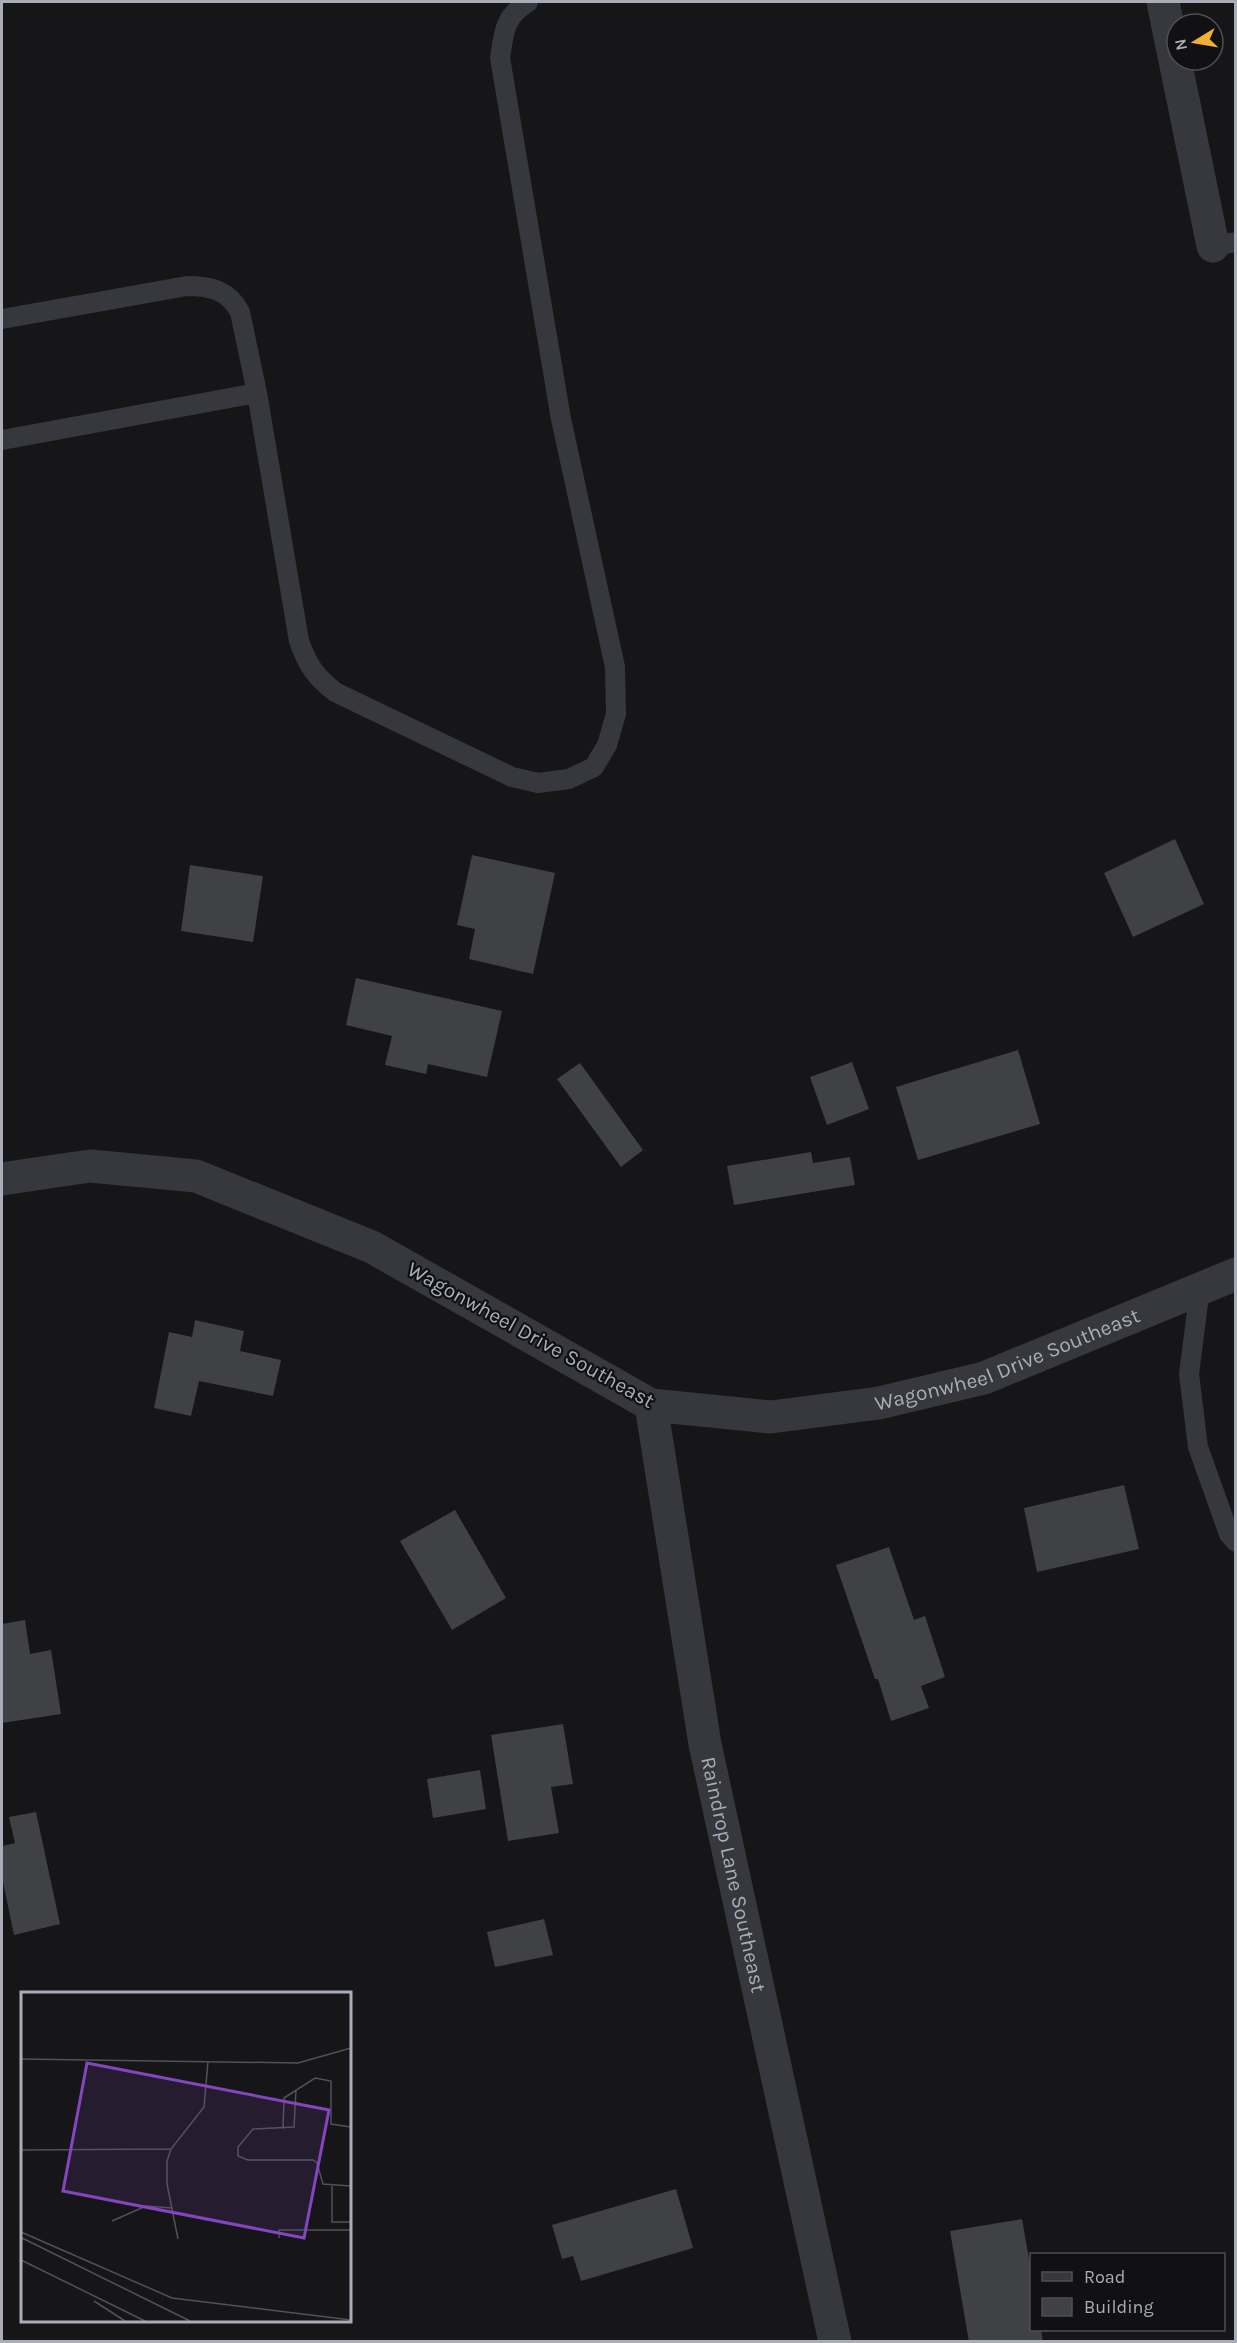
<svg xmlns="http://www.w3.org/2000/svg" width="1237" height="2343" font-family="Karla,sans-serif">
<rect width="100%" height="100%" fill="#161618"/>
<!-- building -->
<path fill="#404145" d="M1175,839L1204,904L1133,937L1104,873Z
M472,855L555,873L533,974L469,959L475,929L457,925Z
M190,865L263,876L253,942L181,931Z
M356,978L502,1011L487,1077L428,1064L426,1074L385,1065L392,1036L346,1025Z
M1018,1050L1040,1124L918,1160L896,1087Z
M852,1062L869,1109L827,1125L810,1077Z
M580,1063L643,1150L621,1167L557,1079Z
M811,1152L813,1163L850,1157L855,1185L734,1205L727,1166Z
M195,1320L244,1331L240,1351L281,1360L273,1396L199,1381L191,1416L154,1408L169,1332L192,1337Z
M1124,1485L1139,1549L1037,1572L1024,1508Z
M455,1510L506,1598L452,1630L400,1541Z
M889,1547L914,1620L925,1616L945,1677L921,1686L929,1708L891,1721L878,1679H875L836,1565Z
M25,1620L30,1654L51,1650L61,1714L2,1723V1624Z
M563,1724L573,1784L551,1787L559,1833L508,1841L491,1735Z
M480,1770L486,1809L433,1818L427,1779Z
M36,1812L60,1924L14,1935L2,1877V1846L15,1843L9,1817Z
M544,1919L553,1955L495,1967L487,1932Z
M676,2189L693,2248L581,2281L573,2256L562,2259L552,2225Z
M1022,2219L1032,2276V2330H1041L1043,2342H969L950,2231Z"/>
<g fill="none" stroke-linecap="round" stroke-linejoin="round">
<!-- lane -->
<path stroke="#37383d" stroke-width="20" d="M1213,246L1236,242
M2,319L187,286C211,286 228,290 240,312L257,393L299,641C308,666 315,676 335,692L512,777L538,783L569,779L594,767L607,745L616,714L615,667L561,419L500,58C504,32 504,17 528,2
M2,440L257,393
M1200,1288L1189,1374L1198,1447L1229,1534L1236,1542"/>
<!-- street -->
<g stroke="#37383d" stroke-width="33">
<path d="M1163,2L1213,246"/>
<path id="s1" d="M2,1179L90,1166L196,1176L372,1247L651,1405L771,1417L879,1403L984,1378L1236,1274"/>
<path id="s2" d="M651,1405L705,1744L835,2342"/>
</g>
</g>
<g text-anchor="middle" stroke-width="4.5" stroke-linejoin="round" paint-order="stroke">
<!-- street labels -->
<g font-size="21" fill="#a8adb8" stroke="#111113">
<text transform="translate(531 1335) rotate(29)" y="7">Wagonwheel Drive Southeast</text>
<text dy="7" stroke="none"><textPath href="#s1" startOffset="1071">Wagonwheel Drive Southeast</textPath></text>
<text dy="7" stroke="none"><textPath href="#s2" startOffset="477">Raindrop Lane Southeast</textPath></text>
</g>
</g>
<!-- overview -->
<g transform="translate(21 1992)">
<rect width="330" height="330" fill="#161618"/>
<path fill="none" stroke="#505258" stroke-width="1.5" d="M0,67L277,71L330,56M275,98L273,135L232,137L217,155V164L227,168H292L296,171L302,192L330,194M262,137L263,106L294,86L310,89V132L330,135M0,158L150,157M311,194V230H330M91,229L125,214L151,216M0,240L151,306L330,328M1,246L169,329M258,246V238H330M157,247L146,192V169L150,157L183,115L187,69M0,268L124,329M73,309L104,329"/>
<path fill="#8446be" fill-opacity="0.15" stroke="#8446be" stroke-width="3" d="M66,71L308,118L283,246L42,199Z"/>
<rect width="330" height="330" fill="none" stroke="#a8adb8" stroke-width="3"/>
</g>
<!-- border -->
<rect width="1237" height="2343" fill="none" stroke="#a8adb8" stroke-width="6"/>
<!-- legend -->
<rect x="1030" y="2253" width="195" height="78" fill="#111113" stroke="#4d4f55" stroke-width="1.5"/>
<rect x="1042" y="2272" width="30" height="9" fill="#37383d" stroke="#4d4f55" stroke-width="1.5"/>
<text x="1084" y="2283" font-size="18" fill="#a8adb8">Road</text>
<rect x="1042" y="2298" width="30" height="18" fill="#404145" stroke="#4d4f55" stroke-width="1.5"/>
<text x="1084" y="2313" font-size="18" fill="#a8adb8">Building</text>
<!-- north arrow -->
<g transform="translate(1195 42) rotate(259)"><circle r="28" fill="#111113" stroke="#4d4f55" stroke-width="1.5"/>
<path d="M0-4.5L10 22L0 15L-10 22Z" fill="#f2b134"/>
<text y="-9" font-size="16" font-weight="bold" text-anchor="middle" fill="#a8adb8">N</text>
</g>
</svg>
